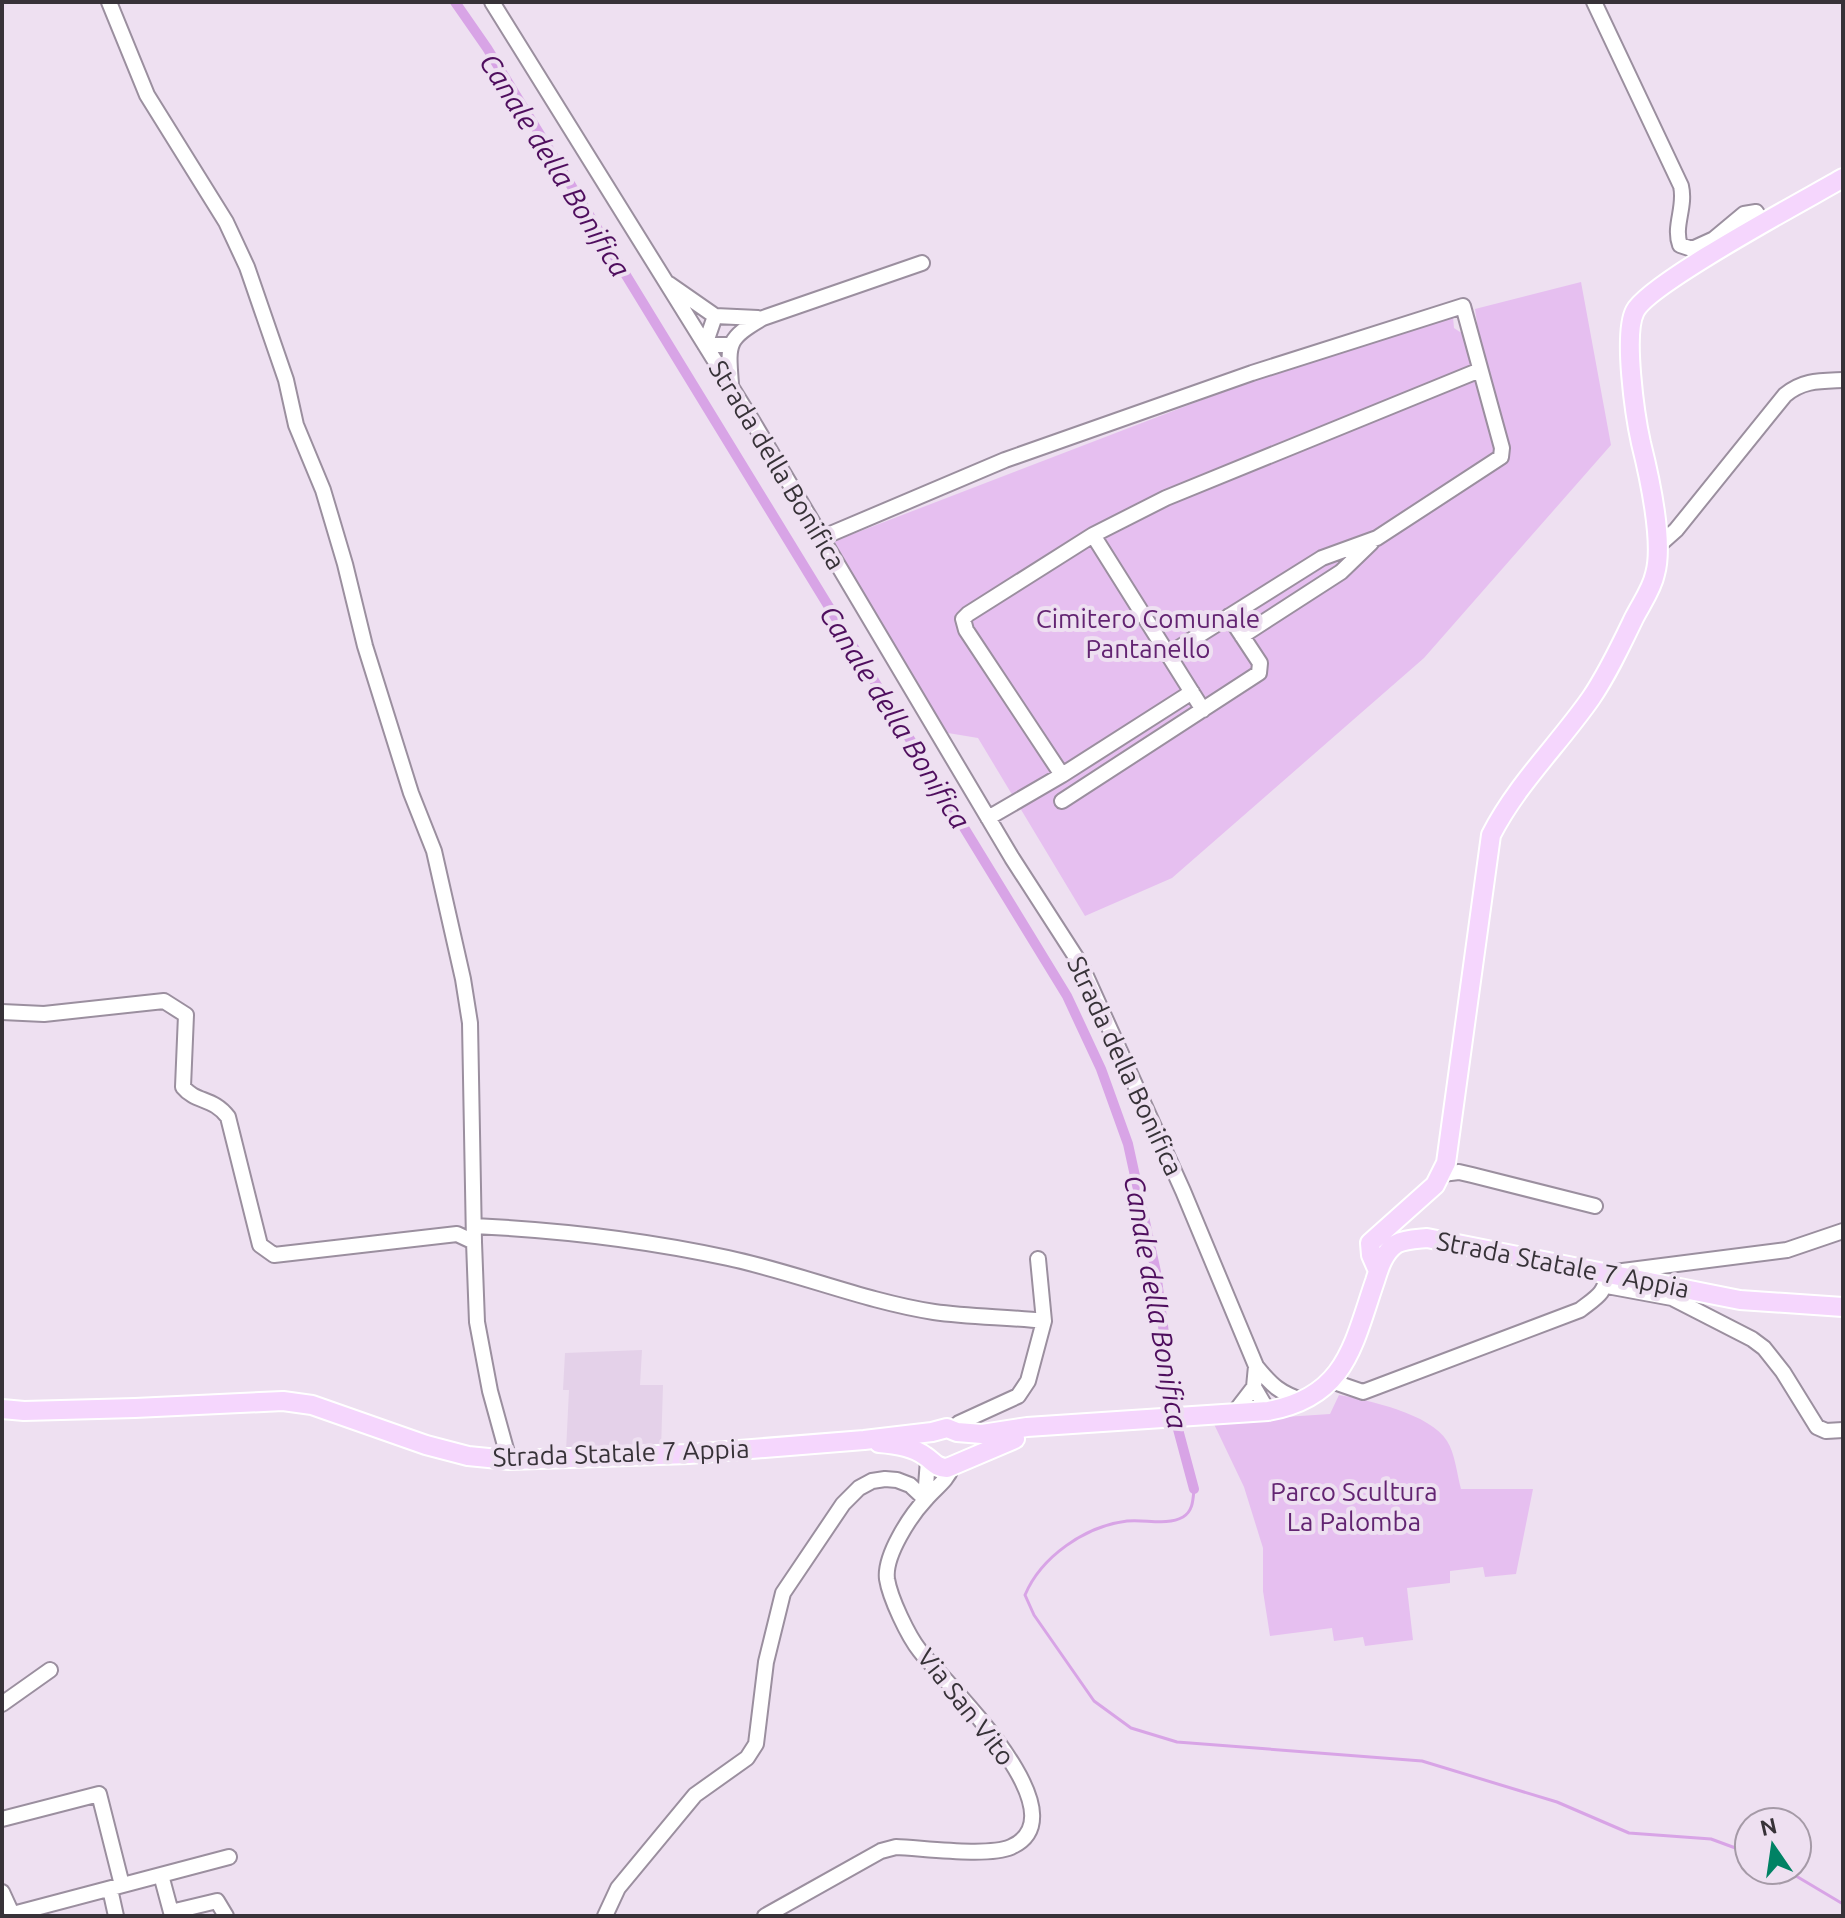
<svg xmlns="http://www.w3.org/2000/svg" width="1845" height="1918" font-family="Ubuntu,sans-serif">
<rect width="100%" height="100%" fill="#eee0f1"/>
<!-- built -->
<path fill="#e4d1e9" d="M642,1350L640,1385H663L661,1450L566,1451L569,1390H563L565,1353Z"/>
<!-- green -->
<path fill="#e6bff0" d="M1581,282L1611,445L1424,658L1172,878L1085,916L978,738L942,732L832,542L1285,368L1453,317L1454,328L1460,332L1472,330L1477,323L1475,309Z
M1339,1395C1368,1400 1431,1414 1447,1441C1455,1453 1457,1475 1461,1489H1533L1516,1574L1485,1577L1483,1567L1450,1571V1583L1407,1588L1413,1640L1365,1646L1363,1637L1334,1641L1332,1628L1270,1636L1263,1591V1548L1244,1487L1213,1422L1330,1414Z"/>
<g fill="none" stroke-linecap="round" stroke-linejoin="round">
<!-- stream -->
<path stroke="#d8a4e6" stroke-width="3" d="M1194,1489C1193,1500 1193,1511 1183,1517C1167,1526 1145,1519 1127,1521C1085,1526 1041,1557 1025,1595L1034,1615L1094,1701L1131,1728L1177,1742L1422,1761L1557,1802L1629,1833L1711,1839L1749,1853
M1786,1870L1843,1904"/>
<!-- canal -->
<path stroke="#d8a4e6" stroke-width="10" d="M455,2L487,48L1067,996L1101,1069L1128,1144L1156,1272L1175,1418L1194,1489"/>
<defs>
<path id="minor" d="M109,2L147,95L226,222L247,267L286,380L296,425L323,490L345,564L365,646L411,793L434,851L463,979L470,1023L474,1242
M492,2L753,422L1012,858L1081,965L1183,1191L1256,1366C1272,1386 1280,1393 1304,1401
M1594,2L1681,186C1686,207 1673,226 1680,245L1692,249L1714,239L1744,214L1756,212L1764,224
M669,284L715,316L758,318
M715,316L705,345H731
M731,384C728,344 726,339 763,318L922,263
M1093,535L1203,710
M821,538L1005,460L1252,373L1463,306L1502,448L1501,457L1377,538L1322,558L1169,654
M1658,546L1676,530L1785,395C1803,380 1820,381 1843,380
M1242,636L1341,572L1371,543
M1062,775L966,630L963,619L968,614L1093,535L1166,498L1480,370
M1062,801L1259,673L1260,663L1229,616
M988,818L1062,775L1192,692
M2,1012L44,1014L164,1001L186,1015L183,1087C196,1103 213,1097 228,1117L260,1245L274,1255L457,1234L474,1242L477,1322L490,1391L509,1460
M1442,1174L1459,1172L1472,1175L1595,1206
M474,1226C559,1230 645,1240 728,1258C798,1273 864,1301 934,1312C970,1317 1008,1317 1044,1321
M1607,1286L1672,1298L1752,1339L1764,1348L1783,1372L1817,1427L1826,1431L1843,1430
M1256,1366L1254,1387L1268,1411
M1331,1381L1363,1392L1580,1310C1595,1298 1606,1294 1607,1273L1787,1250L1843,1231
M1234,1413L1254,1387
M952,1429L959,1423L1018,1396L1028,1381L1044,1321L1038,1259
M925,1499L928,1460
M2,1704L50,1670
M2,1819L99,1794L122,1885
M161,1875L171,1912L217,1901L226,1916
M110,1889L116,1916
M2,1892L13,1916
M13,1914L229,1857
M605,1916L618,1888L695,1795L747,1758L756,1744L766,1662L783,1593L843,1504L859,1488L872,1481L885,1479L897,1480L910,1485L925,1499
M765,1916L881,1851L896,1847C923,1848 988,1857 1011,1847C1085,1814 943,1681 920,1651C908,1636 890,1598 887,1579C884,1556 910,1516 926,1499C935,1488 947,1481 952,1467"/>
<path id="major" d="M1378,1271L1371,1255L1370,1243L1435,1185L1446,1163L1491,835C1517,784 1559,744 1591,698C1608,673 1621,645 1634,618C1641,604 1652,589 1655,574C1664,543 1649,475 1641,443C1635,416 1623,334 1635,311C1649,283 1807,199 1843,178
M2,1409L24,1411L135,1408L283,1401L312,1405L426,1445L468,1456L509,1460L689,1454L864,1440L932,1432L947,1428L957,1432L982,1434L1027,1427L1268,1411C1346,1397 1353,1345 1375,1281C1379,1268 1384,1252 1396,1244C1405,1239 1417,1239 1427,1238L1740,1300L1843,1307
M879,1443C893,1444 913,1447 925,1456C934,1462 935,1467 947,1468L1015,1439"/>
</defs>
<!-- minor casing -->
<use href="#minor" stroke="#9b8f9f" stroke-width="18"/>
<!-- major casing -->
<use href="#major" stroke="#fff" stroke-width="22"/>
<!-- minor -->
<use href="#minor" stroke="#fff" stroke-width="14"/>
<!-- major -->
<use href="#major" stroke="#f5d6fd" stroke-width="18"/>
</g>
<g text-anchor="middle" stroke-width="8" stroke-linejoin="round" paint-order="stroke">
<!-- street labels -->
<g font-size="26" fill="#373238" stroke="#eee0f1">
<text transform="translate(777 465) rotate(59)" y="9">Strada della Bonifica</text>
<text transform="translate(1125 1066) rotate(65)" y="9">Strada della Bonifica</text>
<text transform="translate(1563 1265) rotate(11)" y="9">Strada Statale 7 Appia</text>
<text transform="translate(621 1453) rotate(-2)" y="9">Strada Statale 7 Appia</text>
<text transform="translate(966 1707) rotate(52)" y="9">Via San Vito</text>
</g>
<!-- park labels -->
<g font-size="26" fill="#632472" stroke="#eee0f1">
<text x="1148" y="628">Cimitero Comunale<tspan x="1148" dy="30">Pantanello</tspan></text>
<text x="1354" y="1501">Parco Scultura<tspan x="1354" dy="30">La Palomba</tspan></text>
</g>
<!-- water labels -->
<g font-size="28" font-style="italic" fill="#4f0e5e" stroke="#eee0f1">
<text transform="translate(555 165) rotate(58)" y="10">Canale della Bonifica</text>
<text transform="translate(895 717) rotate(58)" y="10">Canale della Bonifica</text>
<text transform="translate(1156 1302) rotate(80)" y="10">Canale della Bonifica</text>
</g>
</g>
<!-- border -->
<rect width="1845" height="1918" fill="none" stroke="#373238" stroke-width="8"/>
<!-- north arrow -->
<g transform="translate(1773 1846) rotate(347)"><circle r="38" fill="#eee0f1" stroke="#a59aa7" stroke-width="2"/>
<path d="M0-6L14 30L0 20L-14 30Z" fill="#008264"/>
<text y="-12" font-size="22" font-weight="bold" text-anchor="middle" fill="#373238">N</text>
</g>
</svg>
